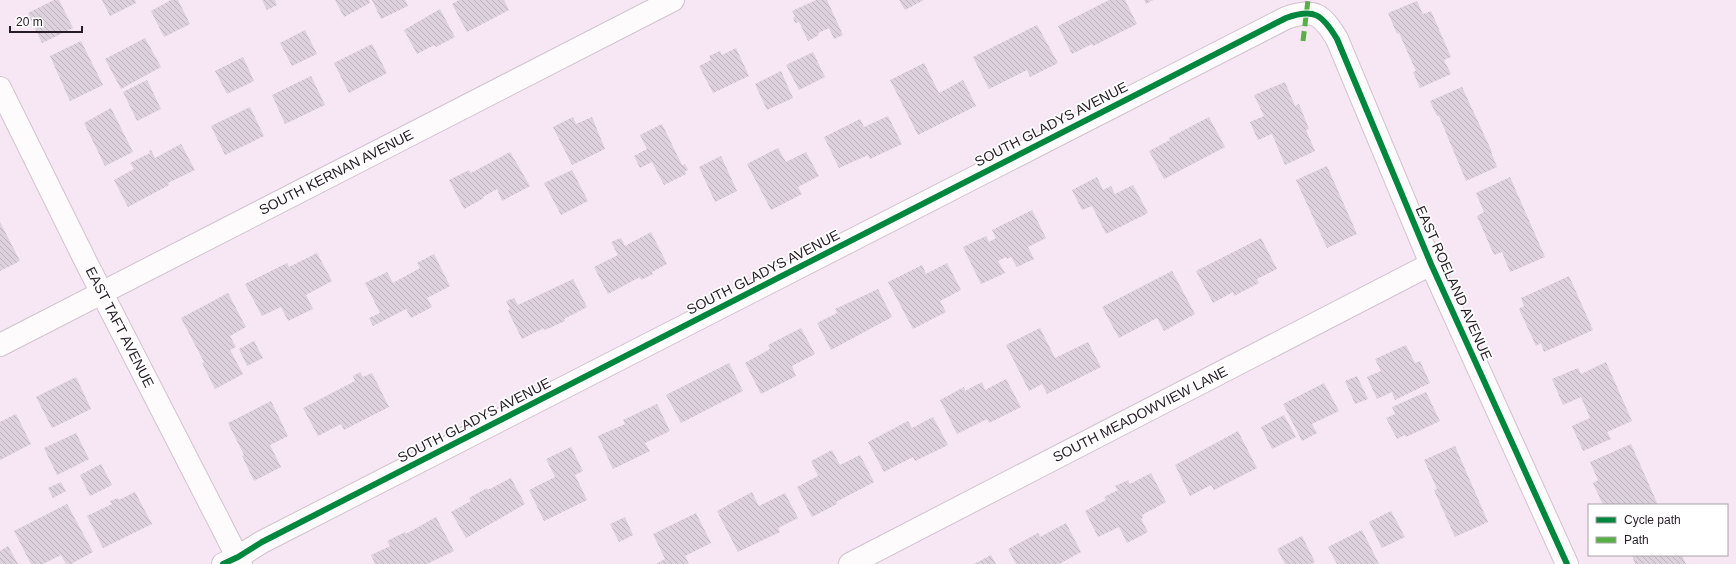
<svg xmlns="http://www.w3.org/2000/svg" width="1736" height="564" font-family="Arial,sans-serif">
<defs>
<pattern id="building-back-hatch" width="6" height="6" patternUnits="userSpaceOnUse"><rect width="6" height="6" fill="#dcd1dd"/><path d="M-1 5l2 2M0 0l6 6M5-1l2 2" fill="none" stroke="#bdb3be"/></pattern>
</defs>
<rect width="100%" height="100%" fill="#f7e6f4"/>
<!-- building -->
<path fill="url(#building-back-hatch)" d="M54,0H59L73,28L42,43L28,13Z
M102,0H135L136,3L110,16Z
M171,0H178L190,24L164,37L151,11Z
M262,0H275L277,5L267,10Z
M335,0H369L370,3L344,17Z
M372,0H405L408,6L381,19Z
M459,0H504L509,10L467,32L452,4Z
M816,0H827L843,35L834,39L829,28L818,33L819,35L808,41L799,22L795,23L793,18L795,16L792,11Z
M899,0H924L905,10Z
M1109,0H1125L1137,24L1093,46L1092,44L1072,54L1058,26Z
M1144,0H1153L1146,4Z
M1417,1L1423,14L1431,11L1451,57L1444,60L1451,74L1420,88L1413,72L1416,71L1399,33L1397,34L1388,13Z
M440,9L455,37L436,47L434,45L417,54L404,30Z
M1037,25L1058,63L1030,77L1027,70L989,89L973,57Z
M305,30L317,54L292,66L280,43Z
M145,38L161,67L121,89L105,59Z
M81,41L103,85L70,101L50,56Z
M372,44L387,73L349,93L334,63Z
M736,48L749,76L713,93L699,66L711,60L709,56L720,51L722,55Z
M813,52L825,77L799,90L786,65Z
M243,57L254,81L227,94L215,71Z
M924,63L939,93L963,80L976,106L918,135L890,80Z
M781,71L793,98L767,110L755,84Z
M311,76L325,105L285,124L272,95Z
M147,80L161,109L137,121L123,92Z
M1285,82L1295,106L1299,104L1309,129L1306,130L1315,151L1285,165L1272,134L1258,140L1250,122L1264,116L1254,95Z
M1462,87L1492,152H1491L1497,167L1466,181L1439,116H1437L1430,101Z
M250,107L264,136L225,155L211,126Z
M111,108L133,152L105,166L84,123Z
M888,116L902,144L870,159L868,155L839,168L824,137L860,119L864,127Z
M573,117L576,124L592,117L605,149L572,165L553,127Z
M1209,117L1225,147L1164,179L1149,151L1170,140L1169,138Z
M662,124L682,165L685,164L688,170L685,171L686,174L664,185L652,162L640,168L634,156L647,149L640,135Z
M181,144L195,170L168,183L169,185L128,207L114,180L134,169L130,163L150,153L149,151L151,150L155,158Z
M778,148L786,162L806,152L819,176L798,187L802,194L771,210L747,164Z
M510,152L530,186L502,201L497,189L483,197L484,198L464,209L449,180L469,170L471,173Z
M721,156L737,191L715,202L699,167Z
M1327,166L1357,234L1327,248L1296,180Z
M572,170L588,201L561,215L544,183Z
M1097,177L1103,190L1111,186L1115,194L1133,185L1148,213L1106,234L1092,206L1082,210L1072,190Z
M1510,177L1545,257L1510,272L1502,252L1494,255L1477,216L1484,212L1476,193Z
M1032,210L1046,238L1028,247L1034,259L1017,267L1011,257L1007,259L1006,257L998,261L1005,273L981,284L963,247L986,236L989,242L996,238L992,230Z
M0,222L20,261L0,271Z
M651,232L667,264L652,272L653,274L641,280L640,277L608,294L594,267L618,255L611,242L621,238L625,246Z
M1261,238L1277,269L1257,279L1259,283L1234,296L1233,292L1213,303L1196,271Z
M317,253L332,281L306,295L313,309L288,321L281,307L262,316L245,284L287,263L289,267Z
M434,254L450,286L427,298L432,307L411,318L406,309L373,326L369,318L380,313L365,283L387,272L393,283L420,268L417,263Z
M947,263L961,290L940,301L946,312L913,329L888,282L922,265L926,274Z
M1172,271L1195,314L1164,331L1157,318L1119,338L1102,307Z
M1569,276L1593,330L1544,352L1541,343L1536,346L1519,309L1524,306L1521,298Z
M573,279L587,307L564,319L565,321L545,330L544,328L522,339L508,311L510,309L506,301L514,298L518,305Z
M878,289L892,317L831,350L817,323L837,313L835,309Z
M228,293L246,327L230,336L236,347L230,350L243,374L215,389L202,363L204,362L181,318Z
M801,328L815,354L792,366L796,376L761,394L745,363L770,349L768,345Z
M1040,328L1055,358L1088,342L1101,367L1047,394L1042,384L1029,391L1006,345Z
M254,341L263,358L247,366L239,349Z
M1406,345L1415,363L1420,361L1430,383L1395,400L1392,392L1377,399L1367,377L1381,371L1375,359Z
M1606,362L1632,421L1607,432L1611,439L1583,451L1572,426L1590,418L1581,397L1563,405L1552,379L1578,368L1581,374Z
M729,363L743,391L681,423L666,395Z
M360,372L363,377L372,373L389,407L344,430L341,424L318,436L303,408L355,381L353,376Z
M1357,376L1368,399L1355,404L1345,381Z
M76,377L91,409L52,428L36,397Z
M1006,379L1021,407L989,423L987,419L957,434L940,400L964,387L965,391L982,382L985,390Z
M1324,383L1339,411L1312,424L1317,433L1302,441L1283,404Z
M1426,392L1440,421L1406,437L1405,435L1397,439L1386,418L1395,414L1392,407Z
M271,401L288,436L270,445L281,467L254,481L242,456L244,455L228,423Z
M657,404L670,431L645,443L650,451L613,469L598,436L625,424L623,420Z
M16,414L31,444L0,460V422Z
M1284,415L1296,437L1272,449L1261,427Z
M933,417L948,445L915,461L913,457L884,472L868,442L908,421L912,428Z
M1238,431L1257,468L1214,490L1211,485L1190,496L1175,465Z
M76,433L89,459L57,475L44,448Z
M1631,444L1658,505H1603L1593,483L1598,480L1590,462Z
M1455,446L1488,522L1455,537L1434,490L1437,489L1424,460Z
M571,447L583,471L575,475L587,500L544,521L529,490L555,477L546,459Z
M832,450L840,465L860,455L874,482L836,502L837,504L812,517L797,487L818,476L811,461Z
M101,464L112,485L90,496L80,475Z
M1151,473L1166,502L1142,515L1143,518L1141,519L1148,532L1127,543L1119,527L1098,537L1085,511L1106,500L1104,497L1118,490L1115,486L1128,480L1130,484Z
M511,478L525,504L466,538L451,512L471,501L469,498L487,488L488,490Z
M61,482L66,491L53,498L48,488Z
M135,492L152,524L103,548L87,516L112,504L110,501L118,498L119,500Z
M752,492L759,506L785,493L798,518L778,528L780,532L738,552L717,511Z
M67,504L93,552L71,564H66L61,555L43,564H31L14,531Z
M1391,511L1405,537L1382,548L1369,522Z
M696,513L711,543L685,556L689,564H656L665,559L653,534Z
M436,517L454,551L427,564H375L371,555L390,546L387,541L405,532L406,534Z
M625,517L633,535L619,542L610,524Z
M1066,523L1081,552L1059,564H1016L1008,549L1038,533L1040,537Z
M1362,530L1379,564H1337L1328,547Z
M1302,536L1315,562L1311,564H1285L1277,549Z
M8,546L18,564H0V551Z
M991,555L996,564H972L976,563Z
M1632,555H1682L1686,564H1635Z"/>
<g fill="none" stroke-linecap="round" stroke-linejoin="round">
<defs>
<path id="minor" d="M0,345L673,0
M223,564L238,557L262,542L1286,18C1314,8 1322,14 1337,39L1431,264L1567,564
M850,564L1431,264"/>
<path id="tertiary" d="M0,88L86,262L241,564"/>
</defs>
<!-- minor casing -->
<use href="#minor" stroke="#d1c3ce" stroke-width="24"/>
<!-- tertiary casing -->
<use href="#tertiary" stroke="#d1c3ce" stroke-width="24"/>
<!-- minor -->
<use href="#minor" stroke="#fefbfd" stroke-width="22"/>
<!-- tertiary -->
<use href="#tertiary" stroke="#fefbfd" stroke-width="22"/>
<!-- quiet -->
<path stroke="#56b145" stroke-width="5" stroke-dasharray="10 5" stroke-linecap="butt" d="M1303,41L1308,0"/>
<defs>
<path id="cycleway" d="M223,564L238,557L262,542L1286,18C1314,8 1322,14 1337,39L1431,264L1567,564"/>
</defs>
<!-- cycleway casing -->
<use href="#cycleway" stroke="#fff" stroke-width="8"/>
<!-- cycleway -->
<use href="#cycleway" stroke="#00873e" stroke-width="6"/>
</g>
<g text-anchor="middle" stroke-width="3.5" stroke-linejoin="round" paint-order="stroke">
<!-- street labels -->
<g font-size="14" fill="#261c25" stroke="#fff">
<text transform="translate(1051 124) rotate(-27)" y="5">SOUTH GLADYS AVENUE</text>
<text transform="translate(336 172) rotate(-27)" y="5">SOUTH KERNAN AVENUE</text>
<text transform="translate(763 272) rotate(-27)" y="5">SOUTH GLADYS AVENUE</text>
<text transform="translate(1454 283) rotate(66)" y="5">EAST ROELAND AVENUE</text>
<text transform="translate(120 327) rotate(63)" y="5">EAST TAFT AVENUE</text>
<text transform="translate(1140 414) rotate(-27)" y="5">SOUTH MEADOWVIEW LANE</text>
<text transform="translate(474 420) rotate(-27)" y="5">SOUTH GLADYS AVENUE</text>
</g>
</g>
<!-- legend -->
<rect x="1588" y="504" width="140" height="52" fill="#ffffff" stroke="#a8a4a8"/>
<rect x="1596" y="517" width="20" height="6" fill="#00873e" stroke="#a8a4a8"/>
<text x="1624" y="524" font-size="12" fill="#261c25">Cycle path</text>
<rect x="1596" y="537" width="20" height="6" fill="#56b145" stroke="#a8a4a8"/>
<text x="1624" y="544" font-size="12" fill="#261c25">Path</text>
<!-- scale -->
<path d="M10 26v6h72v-6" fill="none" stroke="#261c25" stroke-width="2"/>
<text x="16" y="26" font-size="12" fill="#261c25" stroke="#ffffff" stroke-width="3" paint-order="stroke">20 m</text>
</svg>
